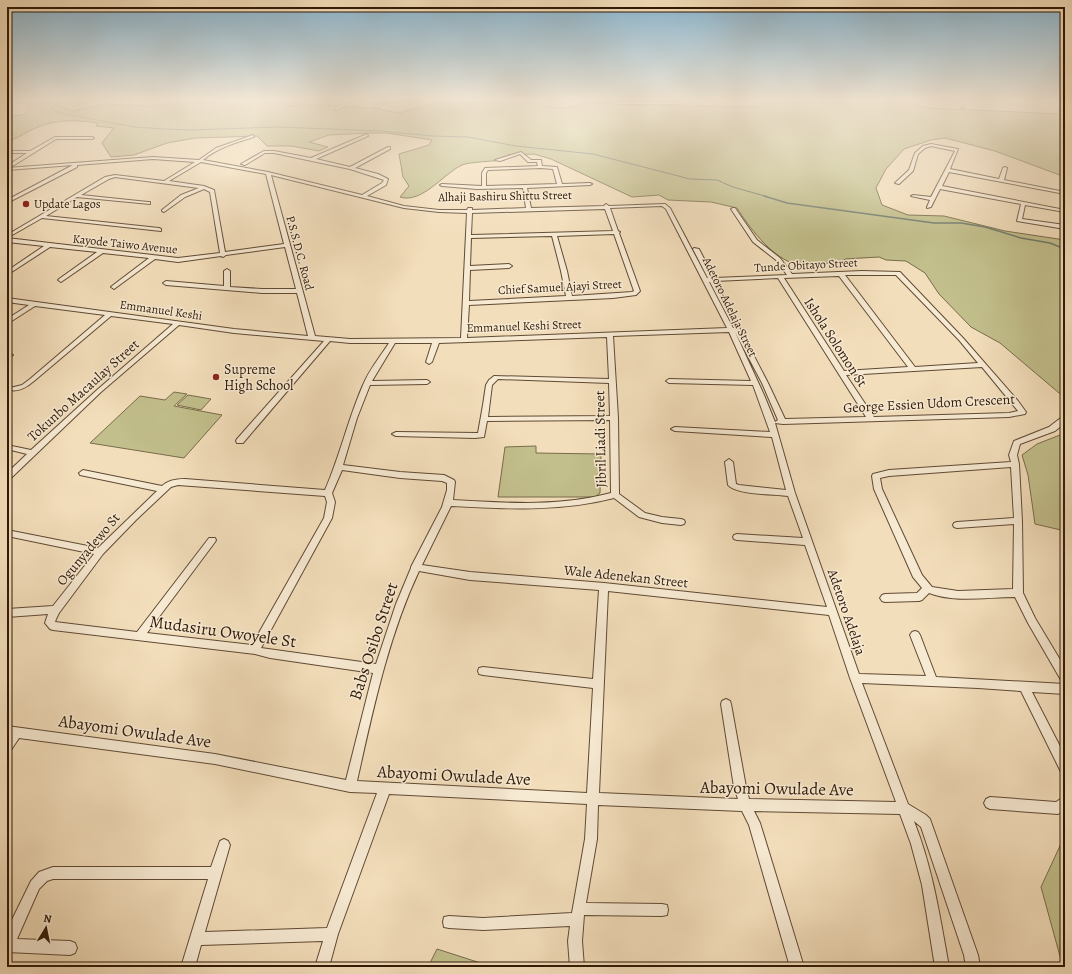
<svg xmlns="http://www.w3.org/2000/svg" width="1072" height="974" font-family="Alegreya,serif">
<rect width="100%" height="100%" fill="#f3debb"/>
<filter id="stains"><feTurbulence type="fractalNoise" baseFrequency=".005" numOctaves="4"/><feColorMatrix values="0 0 0 0 .2 0 0 0 0 .09 0 0 0 0 .02 0 0 0 .5 -.17"/></filter>
<radialGradient id="worn" r=".72"><stop offset=".6" stop-color="#630" stop-opacity="0"/><stop offset="1" stop-color="#630" stop-opacity=".3"/></radialGradient>
<!-- green -->
<path fill="#c2bf8c" stroke="#786c4a" d="M7,100H50L52,103L72,111L106,104L151,106C164,102 179,107 190,100H271L290,106L319,105L373,108L399,113L447,100H533L541,106L563,108L591,102L625,105L757,107L765,104L762,100H893L928,108L1062,114L1057,109H1065V177L995,151L945,138L931,140L904,149L886,169L876,188L882,205L908,215L944,216L1005,231L1065,240V398L1000,343L971,327L939,294L925,273L906,261L886,260L879,257L845,259L842,262C831,263 801,266 792,263C770,255 749,227 737,208L711,202L668,200L659,195L632,197L551,159L534,154L508,155L505,160C495,161 469,162 462,165C443,174 422,204 400,197L409,186L403,177L399,154L429,145L432,140L387,133H370L329,135L309,142L328,147L319,151L291,146H267L257,136L195,138L167,143L134,155L111,157L102,143L114,128L96,126L98,123C78,120 57,119 38,127C28,131 18,138 7,142V120L14,116L26,114L29,106L19,102Z
M174,392L187,394L174,406L222,415L184,458L90,443L140,396L165,400Z
M188,395L211,399L201,410L177,405Z
M1065,433V531L1035,524L1028,475L1022,455L1037,444Z
M536,446V453L601,454L600,493L595,497H498L505,447Z
M1065,835V967H1063L1041,887Z
M437,949L493,967H494H428Z"/>
<g fill="none" stroke-linecap="round" stroke-linejoin="round">
<!-- stream-far1 -->
<path stroke="#707b6e" stroke-width="1" d="M45,100L53,110L64,114L135,127L163,129L192,130L277,127L382,131L432,136L468,137L516,146L593,154L690,179L717,180L733,187L768,197"/>
<!-- stream -->
<path stroke="#707b6e" stroke-width="1.5" d="M764,196L787,203L934,223H961L985,227L1021,238L1050,243L1065,249"/>
<defs>
<path id="minor" d="M302,100H309L298,104L296,103Z
M347,100H352L337,110H335V108Z
M386,100H391L377,108L374,107Z
M597,100L617,102H681L683,103L681,104H617Z
M956,100H960L964,108H962Z
M367,134L368,136L316,159L350,167L388,147H390V149L355,168L378,174L388,179L386,185L367,196L404,206L439,210H467L468,208H472V210L526,208L523,188L477,189L442,186L440,185L442,184L482,186V173L485,168L538,166L537,162H528L520,154L500,161L495,160L521,152L531,160H541L542,166L557,167L562,184L590,183L592,184L590,185L527,188L531,208L604,206L606,204L609,206L665,204L670,208L707,278H708L693,249L694,248L699,249L714,278L787,275L776,260L753,242L731,209L733,208H735L757,240L780,258L792,274L862,271L900,272L963,338L1018,401L1026,412L1025,414L1009,417L783,424L775,423L795,493L859,674L926,676L910,635L912,632L915,631L918,632L920,635L936,677L1065,684V694L1032,692L1065,756V773L1061,772L1021,691L978,688L862,683L908,804L926,815L930,819L978,955L980,967H966L964,955L921,827L914,821C933,869 940,917 949,967H935L922,885L911,844L900,814L754,811L760,823L804,967H790L749,825L742,811L598,805L597,839L586,903L662,904L667,905L668,910L667,915L662,916L584,915L582,941L584,967H570L568,941L570,926L483,930L449,928L444,927L443,922L444,917L449,916L483,918L572,913L585,839L587,804L389,794L338,934L329,967H315L323,941L201,945L195,967H181L208,879H53L47,881L39,889L17,939L70,941L75,943L77,948L75,953L70,955L7,952V930L31,881L39,872L53,867H211L220,841L224,839L228,841L230,845L205,932L327,928L377,793L350,792L215,764L19,738L11,750L7,751V726L215,754L346,780L373,673L270,658L255,654L53,630L50,629L45,623L48,614L7,617V609L53,606L94,554L7,536V530L98,548L157,491L80,475L79,473L83,470L162,486C168,480 177,479 185,479L325,490C340,456 348,419 363,385C369,370 380,357 389,343H350L330,341L243,443H237L236,441L237,439L324,341L234,333L179,325L101,392L10,479L7,480V473L27,454L7,449V445L31,450L97,390L173,324L111,316L34,381C27,387 19,392 10,390L9,389L10,388L22,385L30,379L105,315L35,306L7,324V319L29,305L7,302V298L234,329L308,336L297,293H262L166,285L163,283L166,281L224,286V271L227,269L230,271V287L262,289H296L285,247L226,255L223,257L221,256L178,262L155,259L114,289L111,287L112,286L149,258L103,253L61,282L58,280L59,279L97,252L50,247L7,275V271L44,246L7,242V235L105,177L115,175L164,181L195,162L153,159L77,165V167L7,203V200L73,165L7,170V168L153,157L199,160L216,148L253,135L254,137C237,142 217,148 203,160L268,172L362,195L382,183L384,180L350,169L274,153H265L245,165L241,164L264,151H274L311,158ZM201,162L266,174L284,244L225,252L214,190L204,186L169,181ZM541,168L553,169L557,184L486,186V173L488,170ZM271,175L404,208L439,212L467,213L461,338L350,339L315,336ZM115,177L199,188L181,195L162,210V211L164,212L185,197L204,189L210,192L220,253L178,258L7,238L42,218L161,231V229L159,228L46,216L77,197L150,204V202H148L81,195L109,179ZM662,206L666,209L727,328L467,338L469,305L613,298L636,295L640,291L619,233L620,232L618,231L610,208ZM605,209L613,231L471,235L472,213ZM614,234L634,291L632,292L572,296L567,271L557,236ZM552,236L561,271L566,296L469,301L470,270L509,268L512,266L509,264L470,266L471,238ZM845,275H896L959,340L978,363L915,367ZM839,276L908,367L844,371L784,278ZM778,278L866,417L785,419L768,383L715,281ZM709,282H710L734,328H733ZM729,332L751,381L669,379L666,381L669,383L753,385L770,432L675,427L671,429L675,431L772,437L786,490L739,485L736,484L733,462L729,459L725,462L728,485C736,495 774,494 788,496L803,538L737,534L734,535L733,537L734,539L737,540L805,545L827,607L604,583L470,572L422,565L451,506C506,509 560,512 614,498L639,517L662,523L681,525L684,524L685,522L684,520L681,519L662,517L645,513L619,494L618,418L613,336ZM735,332L762,383L778,420L775,422L764,395ZM607,337L609,379L494,376L489,380L486,385L483,405L478,433L396,432L392,434L396,436L475,438L484,437L487,421L610,420L611,493C559,507 506,503 453,500L455,482L454,480L444,475L400,472L343,465L357,418L370,385L427,384L430,382L427,380L372,381L395,343H432L426,362L429,364L432,362L439,343ZM982,367L1018,411L1009,413L874,417L846,375ZM498,379L609,383L610,416L488,417L492,385ZM342,470L400,478L442,481L447,483V490L442,507L411,567V568L396,604L376,664L261,648L332,518L335,502L332,493ZM178,485L325,496L327,502L324,518L252,645L147,633L215,542L216,540L215,538H209L137,632L55,622L56,619L59,613L103,554L136,520L171,487ZM419,571L470,580L599,590L593,679L483,667L479,668L478,671L479,674L483,675L593,688L587,793L357,781C373,710 388,637 419,571ZM608,591L829,615L850,678L896,802L749,799L746,787L731,704L730,701L726,699L722,701L721,704L734,787L738,799L599,793Z
M55,137H92L94,138L92,139H56L11,167L7,166L27,153H7V151H30Z
M931,144L958,149L950,169L999,179L1003,168L1005,167L1007,168L1004,180L1065,192V194L949,172L942,186L1065,210V212L1025,205L1022,219L1065,225V229L1017,221L1021,204L940,189L931,207L927,208V207L930,200L911,196L913,195L931,197L955,151L931,146L925,148L918,154L913,171L899,184L895,183L909,170L915,153L923,146Z
M10,353L13,355L7,359V354Z
M1062,417H1065V423L1055,431L1020,444L1017,455L1019,464L1022,521L1023,593L1035,618L1065,668V681L1061,680L1028,623L1015,597C987,597 955,603 929,593L922,600L919,601L885,602L882,601L880,598L882,595L885,594L917,593L922,588L913,577L874,489L872,476L873,474L889,470L1011,462L1009,455L1014,441L1049,427ZM1011,467L1014,518L957,522L954,523L953,525L954,527L957,528L1014,524L1013,589L958,591L932,587L922,575L882,489L880,478L889,476Z
M1065,796V810L1058,814L990,809L986,807L984,803L986,799L990,797L1056,802Z"/>
</defs>
<!-- minor casing -->
<use href="#minor" stroke="#604a34" stroke-width="2"/>
<!-- minor -->
<use href="#minor" fill="#f7ead3" fill-rule="evenodd"/>
</g>
<!-- sky -->
<linearGradient id="sky" x2="0" y2="1"><stop stop-color="#89b7d3"/><stop offset="0.42" stop-color="#faf0e0"/><stop offset="1" stop-color="#faf0e0" stop-opacity="0"/></linearGradient>
<rect width="1072" height="237" fill="url(#sky)"/>
<!-- markers -->
<g fill="#8f2418" stroke="#f7ead3" stroke-width="1.5">
<circle cx="26" cy="204" r="4"/>
<circle cx="216" cy="377" r="4"/>
</g>
<g text-anchor="middle" stroke-width="3" stroke-linejoin="round" paint-order="stroke">
<!-- far-street labels -->
<g font-size="12" fill="#2f1907" stroke="#f7ead3">
<text transform="translate(505 196) rotate(-1)" y="4">Alhaji Bashiru Shittu Street</text>
<text transform="translate(125 244) rotate(6)" y="4">Kayode Taiwo Avenue</text>
<text transform="translate(300 253) rotate(75)" y="4">P.S.S.D.C. Road</text>
<text transform="translate(806 265) rotate(-3)" y="4">Tunde Obitayo Street</text>
<text transform="translate(560 287) rotate(-3)" y="4">Chief Samuel Ajayi Street</text>
<text transform="translate(730 307) rotate(64)" y="4">Adetoro Adelaja Street</text>
<text transform="translate(161 310) rotate(8)" y="4">Emmanuel Keshi</text>
<text transform="translate(524 326) rotate(-2)" y="4">Emmanuel Keshi Street</text>
</g>
<!-- far-poi labels -->
<g font-size="12" fill="#2f1907" stroke="#f7ead3" text-anchor="start">
<text x="34" y="208">Update Lagos</text>
</g>
<!-- street labels -->
<g font-size="14" fill="#2f1907" stroke="#f7ead3">
<text transform="translate(836 342) rotate(57)" y="5">Ishola Solomon St</text>
<text transform="translate(83 390) rotate(-42)" y="5">Tokunbo Macaulay Street</text>
<text transform="translate(929 403) rotate(-3)" y="5">George Essien Udom Crescent</text>
<text transform="translate(600 439) rotate(-91)" y="5">Jibril Liadi Street</text>
<text transform="translate(88 549) rotate(-50)" y="5">Ogunyadewo St</text>
<text transform="translate(626 576) rotate(6)" y="5">Wale Adenekan Street</text>
<text transform="translate(847 612) rotate(71)" y="5">Adetoro Adelaja</text>
</g>
<!-- poi labels -->
<g font-size="14" fill="#2f1907" stroke="#f7ead3" text-anchor="start">
<text x="224" y="374">Supreme<tspan x="224" dy="16">High School</tspan></text>
</g>
<!-- near-street labels -->
<g font-size="17" fill="#2f1907" stroke="#f7ead3">
<text transform="translate(223 631) rotate(8)" y="6">Mudasiru Owoyele St</text>
<text transform="translate(373 641) rotate(-72)" y="6">Babs Osibo Street</text>
<text transform="translate(135 731) rotate(8)" y="6">Abayomi Owulade Ave</text>
<text transform="translate(454 775) rotate(3)" y="6">Abayomi Owulade Ave</text>
<text transform="translate(777 788) rotate(1)" y="6">Abayomi Owulade Ave</text>
</g>
</g>
<!-- margin -->
<rect width="1072" height="974" fill="none" stroke="#f3debb" stroke-width="24"/>
<rect x="8" y="8" width="1056" height="958" fill="none" stroke="#2f1907" stroke-width="2"/>
<rect x="12" y="12" width="1048" height="950" fill="none" stroke="#2f1907"/>
<!-- north arrow -->
<g transform="translate(46 928) rotate(10)" stroke="#f7ead3" stroke-width="3" paint-order="stroke">
<path d="M0-3L7 15L0 10L-7 15Z" fill="#2f1907"/>
<text y="-6" font-size="11" font-weight="bold" text-anchor="middle" fill="#2f1907">N</text>
</g>
<rect width="100%" height="100%" filter="url(#stains)"/>
<rect width="100%" height="100%" fill="url(#worn)"/>
</svg>
